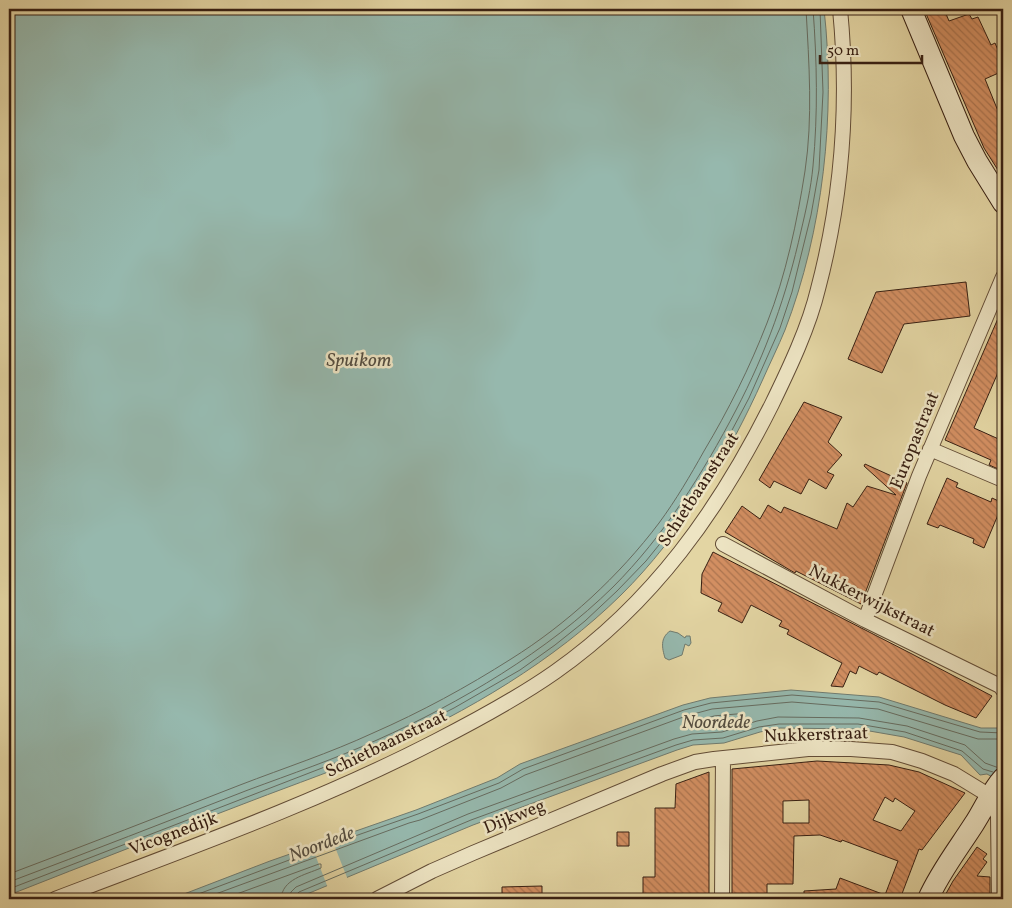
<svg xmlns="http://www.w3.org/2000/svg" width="1012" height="908" font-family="Vollkorn,serif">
<defs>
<pattern id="building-back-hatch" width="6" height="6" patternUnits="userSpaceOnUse" patternTransform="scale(1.25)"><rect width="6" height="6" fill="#d38f62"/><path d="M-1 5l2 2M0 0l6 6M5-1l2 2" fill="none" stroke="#ac744f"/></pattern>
</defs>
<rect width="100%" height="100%" fill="#e3d5a3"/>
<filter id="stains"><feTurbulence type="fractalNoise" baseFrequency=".004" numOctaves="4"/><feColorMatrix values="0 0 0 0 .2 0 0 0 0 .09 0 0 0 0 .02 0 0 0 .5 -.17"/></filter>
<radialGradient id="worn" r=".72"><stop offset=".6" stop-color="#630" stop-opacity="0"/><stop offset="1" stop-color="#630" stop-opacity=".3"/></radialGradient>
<!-- water -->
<path fill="#96b8ad" stroke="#707b6f" d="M9,9H824C836,114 823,231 785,330C778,347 770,363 763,379C729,455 681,536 621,595C554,661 467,712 382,750C339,769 295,784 251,801C170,832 90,863 9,895Z
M670,631L678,633L685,638L686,636H690L691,643L689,646L685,644L682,655L669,660L665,658C662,648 660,638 670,631Z
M791,690L879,697L981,728H1003V783L987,774L980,775L961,755L904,737L858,729L780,728L760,732L724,743L693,745L677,750L473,825L295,899H171L270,861L416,810L497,778L520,764L683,705L710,698Z"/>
<!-- pier -->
<path fill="#e3d5a3" d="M331,837L348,880L328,888L311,844Z"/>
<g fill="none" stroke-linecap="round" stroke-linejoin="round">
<!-- shore -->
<path stroke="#666c60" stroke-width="1" d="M740,714L742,716L741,719L720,725L695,726L693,725L694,722L714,716Z
M9,874C86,845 163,815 240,785C284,768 330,753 373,733C421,712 467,687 511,659C567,624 619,576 659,523C676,500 690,476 704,451C728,411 750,367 767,323C786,275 797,222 805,171C813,118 809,63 806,9
M9,882C89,852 168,821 248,790C291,774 335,759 377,740C460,703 548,651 613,587C664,536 703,473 736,410C766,353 787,294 801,231C806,210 811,188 813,166C818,114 817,61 813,9
M9,889L379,746L454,708L520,670L555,645L585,621L617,591L646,561L671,530L692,499L731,432L749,398L780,328L792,292L811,215L819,170L823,92L820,9
M185,899L332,844L418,814L499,783L523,769L684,710L711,703L792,695L879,702L980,732L1003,733
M202,899L409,823L420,820L501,788L525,775L686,716L712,709L792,702L878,709L978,739H1003
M223,899L319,864H321V868C305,875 282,879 281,899
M289,899L291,892L296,887L468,814L674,739L692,734L722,732L757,721L778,717L859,718L907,726L965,745L985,763L999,768
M295,899L296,895L299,892L471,820L676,745L693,740L723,738L759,727L779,724H858L905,732L962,751L983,769L993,772"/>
</g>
<!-- building -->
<path fill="url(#building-back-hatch)" stroke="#371f12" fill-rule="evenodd" d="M924,9H944L949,21L969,14L972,19L978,17L991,45L995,43L1003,62V71L985,79L998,111L1003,108V178L984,148Z
M966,282L970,316L904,324L882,373L848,359L876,292Z
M1003,307V361L974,428L1003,441V471L989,465L991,460L945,440Z
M804,402L842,417L828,442L842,455L827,472L834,475L826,489L809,479L801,494L774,481L770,488L759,480Z
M865,464L907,483L861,604L796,571L795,573L725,532L742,506L760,519L768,505L781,513L784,507L837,529L847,503L853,507L867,486L896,495L864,466Z
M947,478L958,483L956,487L991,502L992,498L1003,503L984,548L973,543L974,539L940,525L938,528L927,524Z
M713,552L912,654L992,696L976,718L945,705L879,672L877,675L859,666L856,674L850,671L843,687L831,686L842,663L787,634L789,630L779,626L782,621L751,605L742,623L718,611L722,603L701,593L702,574Z
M817,761L889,765L919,772L965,793L922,850L919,849L900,899H804V891L836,889L840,878L885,895L898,861L842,840L841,842L820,835L794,836L793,884H767V899H732V769ZM885,797L893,802L895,798L915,811L901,831L873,820ZM809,800V823H783V801Z
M709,772V899H663V896L643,897V877H655V808H675L676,784Z
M617,832H629V846H617Z
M977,847L987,854L983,859L987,862L977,876L990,877V899H943L953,881Z
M542,886V899H502V887Z"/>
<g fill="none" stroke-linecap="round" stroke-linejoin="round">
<defs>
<path id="street" d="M930,449L1003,480
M723,544L865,620L1000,686L1003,690
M865,620L919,476L1003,277
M55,899C183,850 314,804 436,741C477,720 518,698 555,672C653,603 719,510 772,404C789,369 809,327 818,289C842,198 849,101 840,9
M377,899L432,871L473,853L662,774L695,762L714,759L808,749H851L892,752L922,761L954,774L990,796L998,816L999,899
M722,899L723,758"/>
<path id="secondary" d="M911,9L964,136L977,161L1003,203
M928,899C940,872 958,849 974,824C984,809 991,791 1003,778"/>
</defs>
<!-- street casing -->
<use href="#street" stroke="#624c36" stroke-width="16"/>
<!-- secondary casing -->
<use href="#secondary" stroke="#371f12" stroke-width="22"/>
<!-- street -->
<use href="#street" stroke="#ede4c3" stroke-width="14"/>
<!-- secondary -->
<use href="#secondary" stroke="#ede4c3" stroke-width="20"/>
</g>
<g text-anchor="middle" stroke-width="5" stroke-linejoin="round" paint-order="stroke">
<!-- street labels -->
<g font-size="18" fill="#371f12" stroke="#ede4c3">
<text transform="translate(914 440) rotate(-68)" y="6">Europastraat</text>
<text transform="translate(698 489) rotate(-57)" y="6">Schietbaanstraat</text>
<text transform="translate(872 600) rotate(27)" y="6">Nukkerwijkstraat</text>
<text transform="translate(816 734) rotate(-2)" y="6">Nukkerstraat</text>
<text transform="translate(386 743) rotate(-26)" y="6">Schietbaanstraat</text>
<text transform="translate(514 816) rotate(-22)" y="6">Dijkweg</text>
<text transform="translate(173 833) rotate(-21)" y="6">Vicognedijk</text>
</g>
<!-- water labels -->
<g font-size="19" font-style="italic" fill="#544d40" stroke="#ede4c3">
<text x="359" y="366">Spuikom</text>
<text x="716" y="728">Noordede</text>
<text transform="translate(321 843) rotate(-21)" y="7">Noordede</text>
</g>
</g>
<!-- margin -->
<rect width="1012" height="908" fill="none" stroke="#e3d5a3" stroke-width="30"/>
<rect x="10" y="10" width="992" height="888" fill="none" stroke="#371f12" stroke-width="2.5"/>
<rect x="15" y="15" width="982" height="878" fill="none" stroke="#371f12"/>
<!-- scale -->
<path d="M820 55v8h102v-8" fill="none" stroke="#371f12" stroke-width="2.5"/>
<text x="827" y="55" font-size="15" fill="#371f12" stroke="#ede4c3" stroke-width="4" paint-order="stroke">50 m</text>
<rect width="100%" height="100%" filter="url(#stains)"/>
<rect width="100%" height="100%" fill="url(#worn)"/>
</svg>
